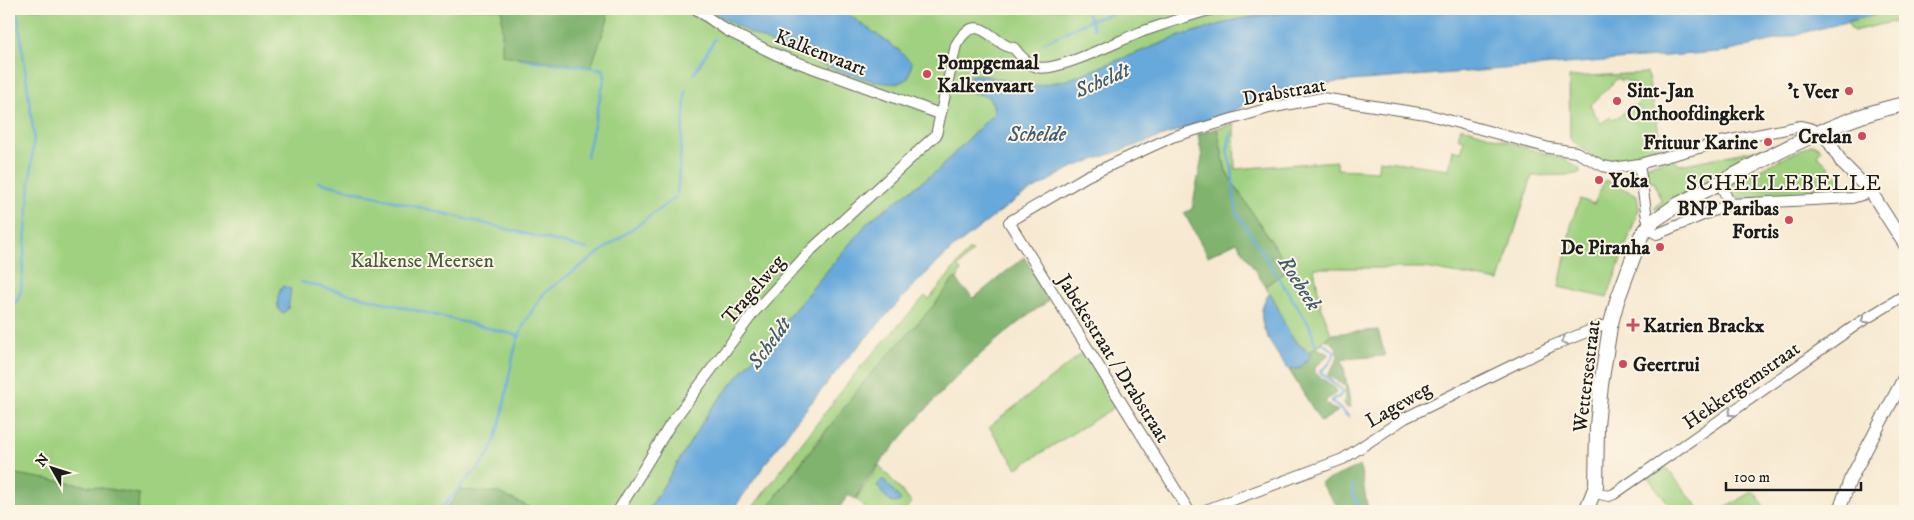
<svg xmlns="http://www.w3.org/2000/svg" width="1914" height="520" font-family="'IM FELL DW Pica',serif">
<rect width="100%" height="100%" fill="#fcf5e5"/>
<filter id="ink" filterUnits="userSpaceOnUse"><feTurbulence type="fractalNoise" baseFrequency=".02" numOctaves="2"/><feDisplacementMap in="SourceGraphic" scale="10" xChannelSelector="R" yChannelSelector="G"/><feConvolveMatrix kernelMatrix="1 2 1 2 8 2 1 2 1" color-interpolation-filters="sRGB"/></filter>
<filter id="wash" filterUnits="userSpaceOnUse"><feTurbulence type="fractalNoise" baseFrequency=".0096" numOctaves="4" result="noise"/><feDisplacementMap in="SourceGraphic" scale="20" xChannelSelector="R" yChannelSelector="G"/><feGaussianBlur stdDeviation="1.12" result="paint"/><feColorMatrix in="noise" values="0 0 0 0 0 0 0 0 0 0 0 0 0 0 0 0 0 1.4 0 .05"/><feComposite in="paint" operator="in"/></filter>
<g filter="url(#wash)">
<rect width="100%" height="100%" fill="#f7e9d1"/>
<!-- green -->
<path fill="#a0d180" stroke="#5e764e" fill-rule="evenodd" d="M9,9H1310L1239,19L1180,36L1067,80L1032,87L981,75L969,78L966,84L967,91L987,96L993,104L994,113L937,171L869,221L710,410L648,511H9Z
M1899,9H1905V19L1853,31L1847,22Z
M1647,73L1660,138L1656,141L1661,147C1649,154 1617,167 1602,161C1591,156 1580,146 1570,139L1569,77ZM1618,78L1622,81L1624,79L1629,83H1633L1644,97L1634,108L1631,105L1618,118L1616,117L1613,119L1611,117L1601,123L1590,106Z
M1234,124L1235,169L1337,161V169L1378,171L1379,160L1449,169L1453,150L1462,151L1464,139L1458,138L1461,127L1566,160L1580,169V173L1570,175L1532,176L1499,281L1425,268H1314L1321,306L1331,334L1310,352C1283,338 1281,309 1265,286L1289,269L1226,172L1217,128Z
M1813,144L1822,150L1817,155L1853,191L1850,193L1733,199L1727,185Z
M1775,146V149L1658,210L1654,208L1661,201L1654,181L1648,182L1645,169L1648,165L1672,159L1680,165Z
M1605,180L1637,195L1639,209L1607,298L1559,287L1572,221L1580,199L1594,204Z
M969,250L973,251L958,267L961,270L957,279H954L935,304L816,442L765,511H750L857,371L925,296L929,299Z
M1085,351L1118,405L1017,468L989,427Z
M879,465L912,503L904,511H869L856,499Z
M1665,466L1701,511H1673L1648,477Z
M1754,491L1767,511H1720Z"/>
<!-- forest -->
<path fill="#80b36e" stroke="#4e6845" d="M502,9H597L607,14L608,19L591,67L502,55Z
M1217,128L1226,172L1289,269L1265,286L1237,242L1208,256L1184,213L1192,209L1202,157L1198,134Z
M1024,257L1048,296L1047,302C989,341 941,390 897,443C883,460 864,479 856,499L848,495L837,511H765L866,379L935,304L954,279H957L962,287L974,298Z
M1378,330L1385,356L1342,359L1351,407L1347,408L1344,403L1346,388L1342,383L1328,376L1338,357L1336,346L1326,339L1317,348L1329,354L1315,368V373L1335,388L1336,393L1325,401L1329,407L1338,411L1321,422L1289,370L1300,368L1309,357L1310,352L1331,334Z
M1360,466L1368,511H1331L1339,508L1320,483Z
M9,473L139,494L138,511H9Z
M460,490L499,493L538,511H445Z"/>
<!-- water -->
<path fill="#67a9db" stroke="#42627c" d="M710,9H841L900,51L912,63L908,79C905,80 901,82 898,83C866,89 737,31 710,9Z
M1310,9H1899L1730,51L1339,82L1272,91L1227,114L1073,167L1018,198L953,248L913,286L845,361L793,425L732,511H648L710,410L869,221L937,171L994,113L993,104L987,96L967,91L968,85L961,83L963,78H969L970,75H981L1032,87L1067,80L1180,36L1239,19Z
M283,286L291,289L288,309L283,313L279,310C276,303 278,291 283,286Z
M1270,293C1285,315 1282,337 1310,352V357L1300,368L1289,370C1274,350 1248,317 1270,293Z
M883,479L901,500L899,502L892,503L882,493L877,485Z"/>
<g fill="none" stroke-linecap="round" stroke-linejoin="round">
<!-- stream -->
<path stroke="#67a9db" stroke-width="2.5" d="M1086,9L1094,29
M1043,43L1090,20L1131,9
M520,59L603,69L605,76L587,156
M694,74L715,39
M1231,133L1227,151L1232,168L1235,204L1238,215L1310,326L1315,344L1326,345L1335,352L1328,365L1320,372L1343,391L1339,397L1333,399L1332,402L1348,416
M318,182L587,249
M677,193L686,90
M301,282L520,336
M9,319L21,291L34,136L17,9
M1353,484V495L1363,511
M440,511C453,491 484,467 491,449C506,416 506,380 516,345C521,326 534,308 545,292L676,197"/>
</g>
</g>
<g filter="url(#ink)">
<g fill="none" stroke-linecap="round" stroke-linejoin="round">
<defs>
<path id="minor" d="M696,9L726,30L777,55L940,114
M1639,164L1647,218L1652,222
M1720,183L1730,204
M1646,228L1657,234L1730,204L1852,198L1871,192
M1595,493L1609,496L1614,494L1859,323L1905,295
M618,511L670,425L754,312L812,249L936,135L956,45C978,6 994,47 1014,48C1020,56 1027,64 1037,67C1056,73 1120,40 1141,32C1165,24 1189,15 1214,9
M1189,511L1009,222L1087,176L1172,137L1269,108L1322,98L1426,114L1549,148L1576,152L1603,166L1613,168L1639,164L1721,142L1801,126L1813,129L1816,133
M1203,511L1343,459L1405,418L1552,346L1601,326L1610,327"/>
<path id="tertiary" d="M1822,130L1842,163L1871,192L1905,245
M1839,511L1850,480L1905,376"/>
<path id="secondary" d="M1586,511L1596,486L1597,426L1601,385L1610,327L1617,301L1641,236L1652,222L1677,205C1752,168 1823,121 1905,104"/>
</defs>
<!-- minor casing -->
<use href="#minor" stroke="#69645b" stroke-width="12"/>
<!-- tertiary casing -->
<use href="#tertiary" stroke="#69645b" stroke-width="14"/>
<!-- secondary casing -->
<use href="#secondary" stroke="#69645b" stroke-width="16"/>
<!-- minor -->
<use href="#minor" stroke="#fff" stroke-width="10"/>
<!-- tertiary -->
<use href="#tertiary" stroke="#fff" stroke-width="12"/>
<!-- secondary -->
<use href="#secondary" stroke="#fff" stroke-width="14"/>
</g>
<!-- one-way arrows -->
<defs><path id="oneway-chevron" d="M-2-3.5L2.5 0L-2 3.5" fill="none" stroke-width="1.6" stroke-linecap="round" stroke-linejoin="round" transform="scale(1.25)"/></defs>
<g stroke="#999">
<use href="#oneway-chevron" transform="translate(1864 320) rotate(146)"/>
<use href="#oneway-chevron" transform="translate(1564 341) rotate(158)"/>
<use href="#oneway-chevron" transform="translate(1731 413) rotate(145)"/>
</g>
</g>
<!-- markers -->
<g fill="#d1495b" stroke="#fcf5e5" stroke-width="2">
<circle cx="927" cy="74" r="5"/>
<circle cx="1849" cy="91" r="5"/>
<circle cx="1617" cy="101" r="5"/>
<circle cx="1862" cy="136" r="5"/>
<circle cx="1768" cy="142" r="5"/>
<circle cx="1599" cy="180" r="5"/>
<circle cx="1789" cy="220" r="5"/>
<circle cx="1660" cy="247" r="5"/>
<path d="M1630.5 317.5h5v5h5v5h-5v5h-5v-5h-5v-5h5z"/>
<circle cx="1623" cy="364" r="5"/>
</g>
<g text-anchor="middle" stroke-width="4" stroke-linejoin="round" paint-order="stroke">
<!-- street labels -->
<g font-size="20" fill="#1c1c1c" stroke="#fcf5e5">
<text transform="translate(821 52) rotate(21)" y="7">Kalkenvaart</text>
<text transform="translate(1284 91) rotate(-10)" y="7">Drabstraat</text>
<text transform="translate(753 289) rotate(-49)" y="7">Tragelweg</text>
<text transform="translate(1114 358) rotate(58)" y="7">Jabekestraat / Drabstraat</text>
<text transform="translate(1586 376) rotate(-83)" y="7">Wettersestraat</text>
<text transform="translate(1741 385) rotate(-35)" y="7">Hekkergemstraat</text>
<text transform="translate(1398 404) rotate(-30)" y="7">Lageweg</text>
</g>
<!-- poi labels -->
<g font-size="20" font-weight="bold" fill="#1c1c1c" stroke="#fcf5e5" text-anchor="start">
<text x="937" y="69">Pompgemaal<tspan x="937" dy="23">Kalkenvaart</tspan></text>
<text x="1627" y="97">Sint-Jan<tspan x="1627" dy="23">Onthoofdingkerk</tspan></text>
<text x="1839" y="98" text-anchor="end">'t Veer</text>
<text x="1852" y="143" text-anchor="end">Crelan</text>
<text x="1758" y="149" text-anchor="end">Frituur Karine</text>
<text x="1609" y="187">Yoka</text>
<text x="1779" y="215" text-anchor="end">BNP Paribas<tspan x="1779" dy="23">Fortis</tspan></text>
<text x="1650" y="254" text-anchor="end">De Piranha</text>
<text x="1643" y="332">Katrien Brackx</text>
<text x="1633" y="371">Geertrui</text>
</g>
<!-- park labels -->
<g font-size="20" fill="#4a5b3f" stroke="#fcf5e5">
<text x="422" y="267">Kalkense Meersen</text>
</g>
<!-- water labels -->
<g font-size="21" font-style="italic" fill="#3e5b72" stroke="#fcf5e5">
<text transform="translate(1102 80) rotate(-24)" y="7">Scheldt</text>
<text x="1037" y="141">Schelde</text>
<text transform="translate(1300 283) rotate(57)" y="7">Roebeek</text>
<text transform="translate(769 343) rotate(-54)" y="7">Scheldt</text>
</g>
<!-- quarter labels -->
<g font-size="22" letter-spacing="1" fill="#1c1c1c" stroke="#fcf5e5">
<text x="1784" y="190">SCHELLEBELLE</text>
</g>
</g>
<!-- margin -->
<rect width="1914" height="520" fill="none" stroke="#fcf5e5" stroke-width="30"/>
<!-- north arrow -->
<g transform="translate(52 468) rotate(309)" stroke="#fcf5e5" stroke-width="4" paint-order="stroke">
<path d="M0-4L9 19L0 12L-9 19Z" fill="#1c1c1c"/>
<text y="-8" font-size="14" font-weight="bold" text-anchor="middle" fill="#1c1c1c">N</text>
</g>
<!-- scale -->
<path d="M1726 482v8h135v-8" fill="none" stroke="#1c1c1c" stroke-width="2.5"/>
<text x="1734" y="482" font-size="15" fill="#1c1c1c" stroke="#fcf5e5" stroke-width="4" paint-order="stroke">100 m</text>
</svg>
